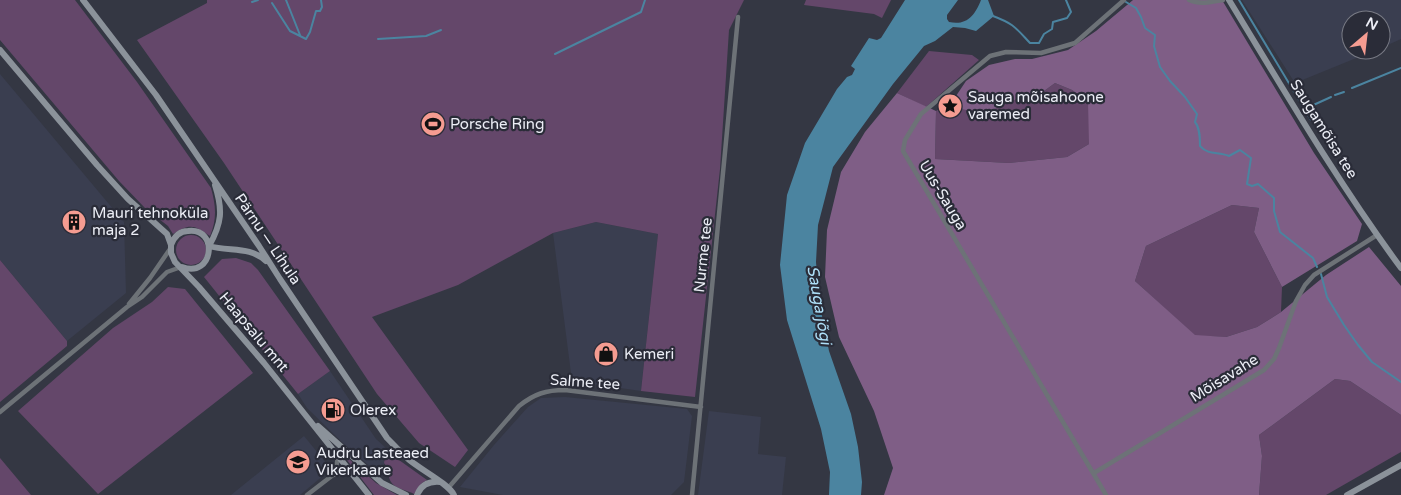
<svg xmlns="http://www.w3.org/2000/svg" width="1401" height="495" font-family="'Varela Round',sans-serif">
<rect width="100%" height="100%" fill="#343743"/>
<!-- built -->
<path fill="#3a3e50" d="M1242,0H1401V39L1381,48V20H1351V50H1376L1295,83Z
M0,74L124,222L126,293L67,341L0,260Z
M596,222L658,234L641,391L572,381L553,233Z
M330,371L376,439L386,448L382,477L343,443L307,408L298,394Z
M565,397L687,409L692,416L684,482L671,495H503L460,487L494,445L528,407L541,398Z
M709,411L761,417L758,454L786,457L782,495H698Z
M304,436L331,469L300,495H231Z"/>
<!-- green -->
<path fill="#64476a" d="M0,0H75L137,82L211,188C216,206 217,219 210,236C194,225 190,223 173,234L168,226L145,208L119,181L0,40Z
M207,0H744L729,30L720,169L695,397L641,391L658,234L596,222L553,233L458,285L372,317L468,450L455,467L419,443L377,394L224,163L137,40L207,3Z
M806,0H891L882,18L874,14L804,5Z
M929,51L972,55L979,60L926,107L897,93Z
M1055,83L1072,90L1089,101V144L1067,157L1009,163L935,159L936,111L954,99L959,109L986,113L1028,94H1040Z
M1232,205L1259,208L1254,232L1282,287L1281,312L1257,327L1226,337L1195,336L1135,281L1146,246Z
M176 250a15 15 0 1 1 30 0a15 15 0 1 1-30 0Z
M236,258L251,263L258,270L330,371L298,394L204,277L222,259Z
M0,260L67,341V346L0,402Z
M168,287L185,289L253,373L98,494L18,411L113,328L152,302Z
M1335,379L1350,381L1401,415V452L1326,495H1259L1262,456L1259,435Z
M340,451L376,483L397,495H374Z
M385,457L399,460L427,480L422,483L414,494C407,490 395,489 391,482C387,476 390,470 384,463Z
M0,458L31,495H0Z"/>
<!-- forest -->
<path fill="#7f5e86" d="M1133,0H1222L1314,153L1362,224L1357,241L1282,287L1254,232L1259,208L1232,205L1146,246L1135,281L1195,335L1226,337L1257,327L1281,312L1326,275L1369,247L1401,286V415L1350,381L1335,379L1259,435L1262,456L1259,495H884L893,468L874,411L839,337L825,277L827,230L841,172L865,132L897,93L936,111L935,159L1009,163L1067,157L1089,144L1088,101L1072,90L1055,83L1040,94H1028L986,113L959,109L954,99L966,81L989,65L1015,59H1032L1068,50L1096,31Z"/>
<!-- water -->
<path fill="#4b84a0" d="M905,0H958L947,15V19L949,22C967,26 975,15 981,0H988L994,16L976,31L965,28L953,27L935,41L924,46L893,84L833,167L824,202L818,225L816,262L819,301L829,351L851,414L858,447L862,482L861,495H829L830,472L821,429L787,320L780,265L787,195L805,143L837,89L847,77L852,75L855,69L851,66L869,38L877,40L881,38Z"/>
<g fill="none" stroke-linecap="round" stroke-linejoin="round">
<!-- stream -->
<path stroke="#4b84a0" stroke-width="2" d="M286,0L300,35
M1239,0L1311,120
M252,2L258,0
M1126,2L1136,8L1141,17L1145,28L1155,35L1154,46L1160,67L1170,81L1185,97L1197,114L1195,122C1200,128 1200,138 1200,146C1209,156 1218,151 1229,156L1240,150L1251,158L1247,184L1252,186L1258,184L1274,198V211L1280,232L1313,258L1317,267
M272,3L290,31L306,39L310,32L316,11H320L322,7L321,0
M993,16C1014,24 1015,27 1030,43H1039L1044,34L1052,29L1053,22L1067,18L1071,12L1066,0
M378,39L426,36L441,30
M555,54L641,12L645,0
M1352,88L1401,68
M1335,95L1344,92
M1309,107L1331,97
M1321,274L1327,297L1344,325L1358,345L1372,362L1401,382"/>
<!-- street -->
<path stroke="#6d7277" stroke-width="4.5" d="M1189,0C1200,5 1212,2 1223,0
M129,304L150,278L170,249
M0,412L127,307L142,297L167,272L181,267
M1094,473L1264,370L1274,359L1279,348L1296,301L1305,285L1314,275L1377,235
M333,475L337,463L338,455
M449,487L519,406C534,394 546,390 565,390L701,407
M307,495L333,475L351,472
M692,495L738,17
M1106,495L903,151L905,140L921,114L990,56L1006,52L1041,53L1075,43L1124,0"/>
<!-- secondary -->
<path stroke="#8b929a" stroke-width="6" d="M83,0L156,95L259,246L280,279L387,438C394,445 400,452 407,458C419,469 448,483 454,495
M1229,0C1284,90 1338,183 1401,268
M0,50L97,165L128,199L167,234L171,245V253L175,262L199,287L264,363L369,495
M215,185C223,210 222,223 209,246C229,252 250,246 266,261
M171,245C174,237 179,231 188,231C219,227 214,279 182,267
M318,426L382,483L406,495
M417,495C421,485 429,481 440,482
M1347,495L1401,465"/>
</g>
<!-- icons -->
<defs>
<symbol id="sight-disc" viewBox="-11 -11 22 22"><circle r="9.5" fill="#f59c91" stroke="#2a2c38"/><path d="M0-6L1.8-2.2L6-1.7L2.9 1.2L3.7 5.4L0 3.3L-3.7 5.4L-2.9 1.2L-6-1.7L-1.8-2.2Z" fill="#111"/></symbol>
<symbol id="stadium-disc" viewBox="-11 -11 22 22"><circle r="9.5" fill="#f59c91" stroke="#2a2c38"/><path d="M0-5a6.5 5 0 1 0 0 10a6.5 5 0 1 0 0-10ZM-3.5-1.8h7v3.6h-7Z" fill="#111"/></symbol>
<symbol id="building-disc" viewBox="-11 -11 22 22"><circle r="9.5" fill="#f59c91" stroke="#2a2c38"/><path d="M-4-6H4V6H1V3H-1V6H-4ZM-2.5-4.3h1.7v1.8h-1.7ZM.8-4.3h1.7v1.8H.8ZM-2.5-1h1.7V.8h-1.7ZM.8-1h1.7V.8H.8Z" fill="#111"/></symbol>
<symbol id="shop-disc" viewBox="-11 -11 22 22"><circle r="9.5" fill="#f59c91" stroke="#2a2c38"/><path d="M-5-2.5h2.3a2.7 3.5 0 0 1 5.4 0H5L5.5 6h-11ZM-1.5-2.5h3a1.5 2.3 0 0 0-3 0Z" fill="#111"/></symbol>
<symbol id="fuel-disc" viewBox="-11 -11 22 22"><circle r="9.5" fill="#f59c91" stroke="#2a2c38"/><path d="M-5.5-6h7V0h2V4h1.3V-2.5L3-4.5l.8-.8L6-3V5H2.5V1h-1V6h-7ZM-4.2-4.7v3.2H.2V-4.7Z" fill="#111"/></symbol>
<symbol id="school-disc" viewBox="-11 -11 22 22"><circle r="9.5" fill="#f59c91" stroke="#2a2c38"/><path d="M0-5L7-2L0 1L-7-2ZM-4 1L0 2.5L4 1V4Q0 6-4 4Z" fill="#111"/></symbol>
</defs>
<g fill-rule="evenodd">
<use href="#sight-disc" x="936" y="92" width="28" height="28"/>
<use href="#stadium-disc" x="419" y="110" width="28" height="28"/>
<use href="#building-disc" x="60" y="208" width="28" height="28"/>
<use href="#shop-disc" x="592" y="340" width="28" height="28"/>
<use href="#fuel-disc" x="319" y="396" width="28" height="28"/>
<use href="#school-disc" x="284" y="448" width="28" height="28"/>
</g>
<g text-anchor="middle" stroke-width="4.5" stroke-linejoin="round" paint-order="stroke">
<!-- poi labels -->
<g font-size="15" fill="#eceef6" stroke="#2a2c38" text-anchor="start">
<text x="968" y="102">Sauga mõisahoone<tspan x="968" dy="17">varemed</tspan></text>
<text x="450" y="129">Porsche Ring</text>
<text x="92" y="218">Mauri tehnoküla<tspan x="92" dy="17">maja 2</tspan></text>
<text x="624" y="359">Kemeri</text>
<text x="350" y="415">Olerex</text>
<text x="316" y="458">Audru Lasteaed<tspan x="316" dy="17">Vikerkaare</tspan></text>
</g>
<!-- street labels -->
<g font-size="15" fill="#eceef6" stroke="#2a2c38">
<text transform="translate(1324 129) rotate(58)" y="5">Saugamõisa tee</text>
<text transform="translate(943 195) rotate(59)" y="5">Uus-Sauga</text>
<text transform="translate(268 239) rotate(56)" y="5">Pärnu — Lihula</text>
<text transform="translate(703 255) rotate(-84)" y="5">Nurme tee</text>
<text transform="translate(254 332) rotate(50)" y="5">Haapsalu mnt</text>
<text transform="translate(1224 378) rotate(-32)" y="5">Mõisavahe</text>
<text transform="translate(585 382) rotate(4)" y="5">Salme tee</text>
</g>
<!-- water labels -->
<g font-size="16" font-style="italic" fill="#aedff8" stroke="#2a2c38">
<text transform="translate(820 305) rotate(80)" y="6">Sauga jõgi</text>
</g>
</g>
<!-- north arrow -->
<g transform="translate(1366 35) rotate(28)"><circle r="24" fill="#2a2c38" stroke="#787a84"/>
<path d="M0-4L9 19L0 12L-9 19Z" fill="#f59c91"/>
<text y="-8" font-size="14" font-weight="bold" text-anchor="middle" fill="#eceef6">N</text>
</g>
</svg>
